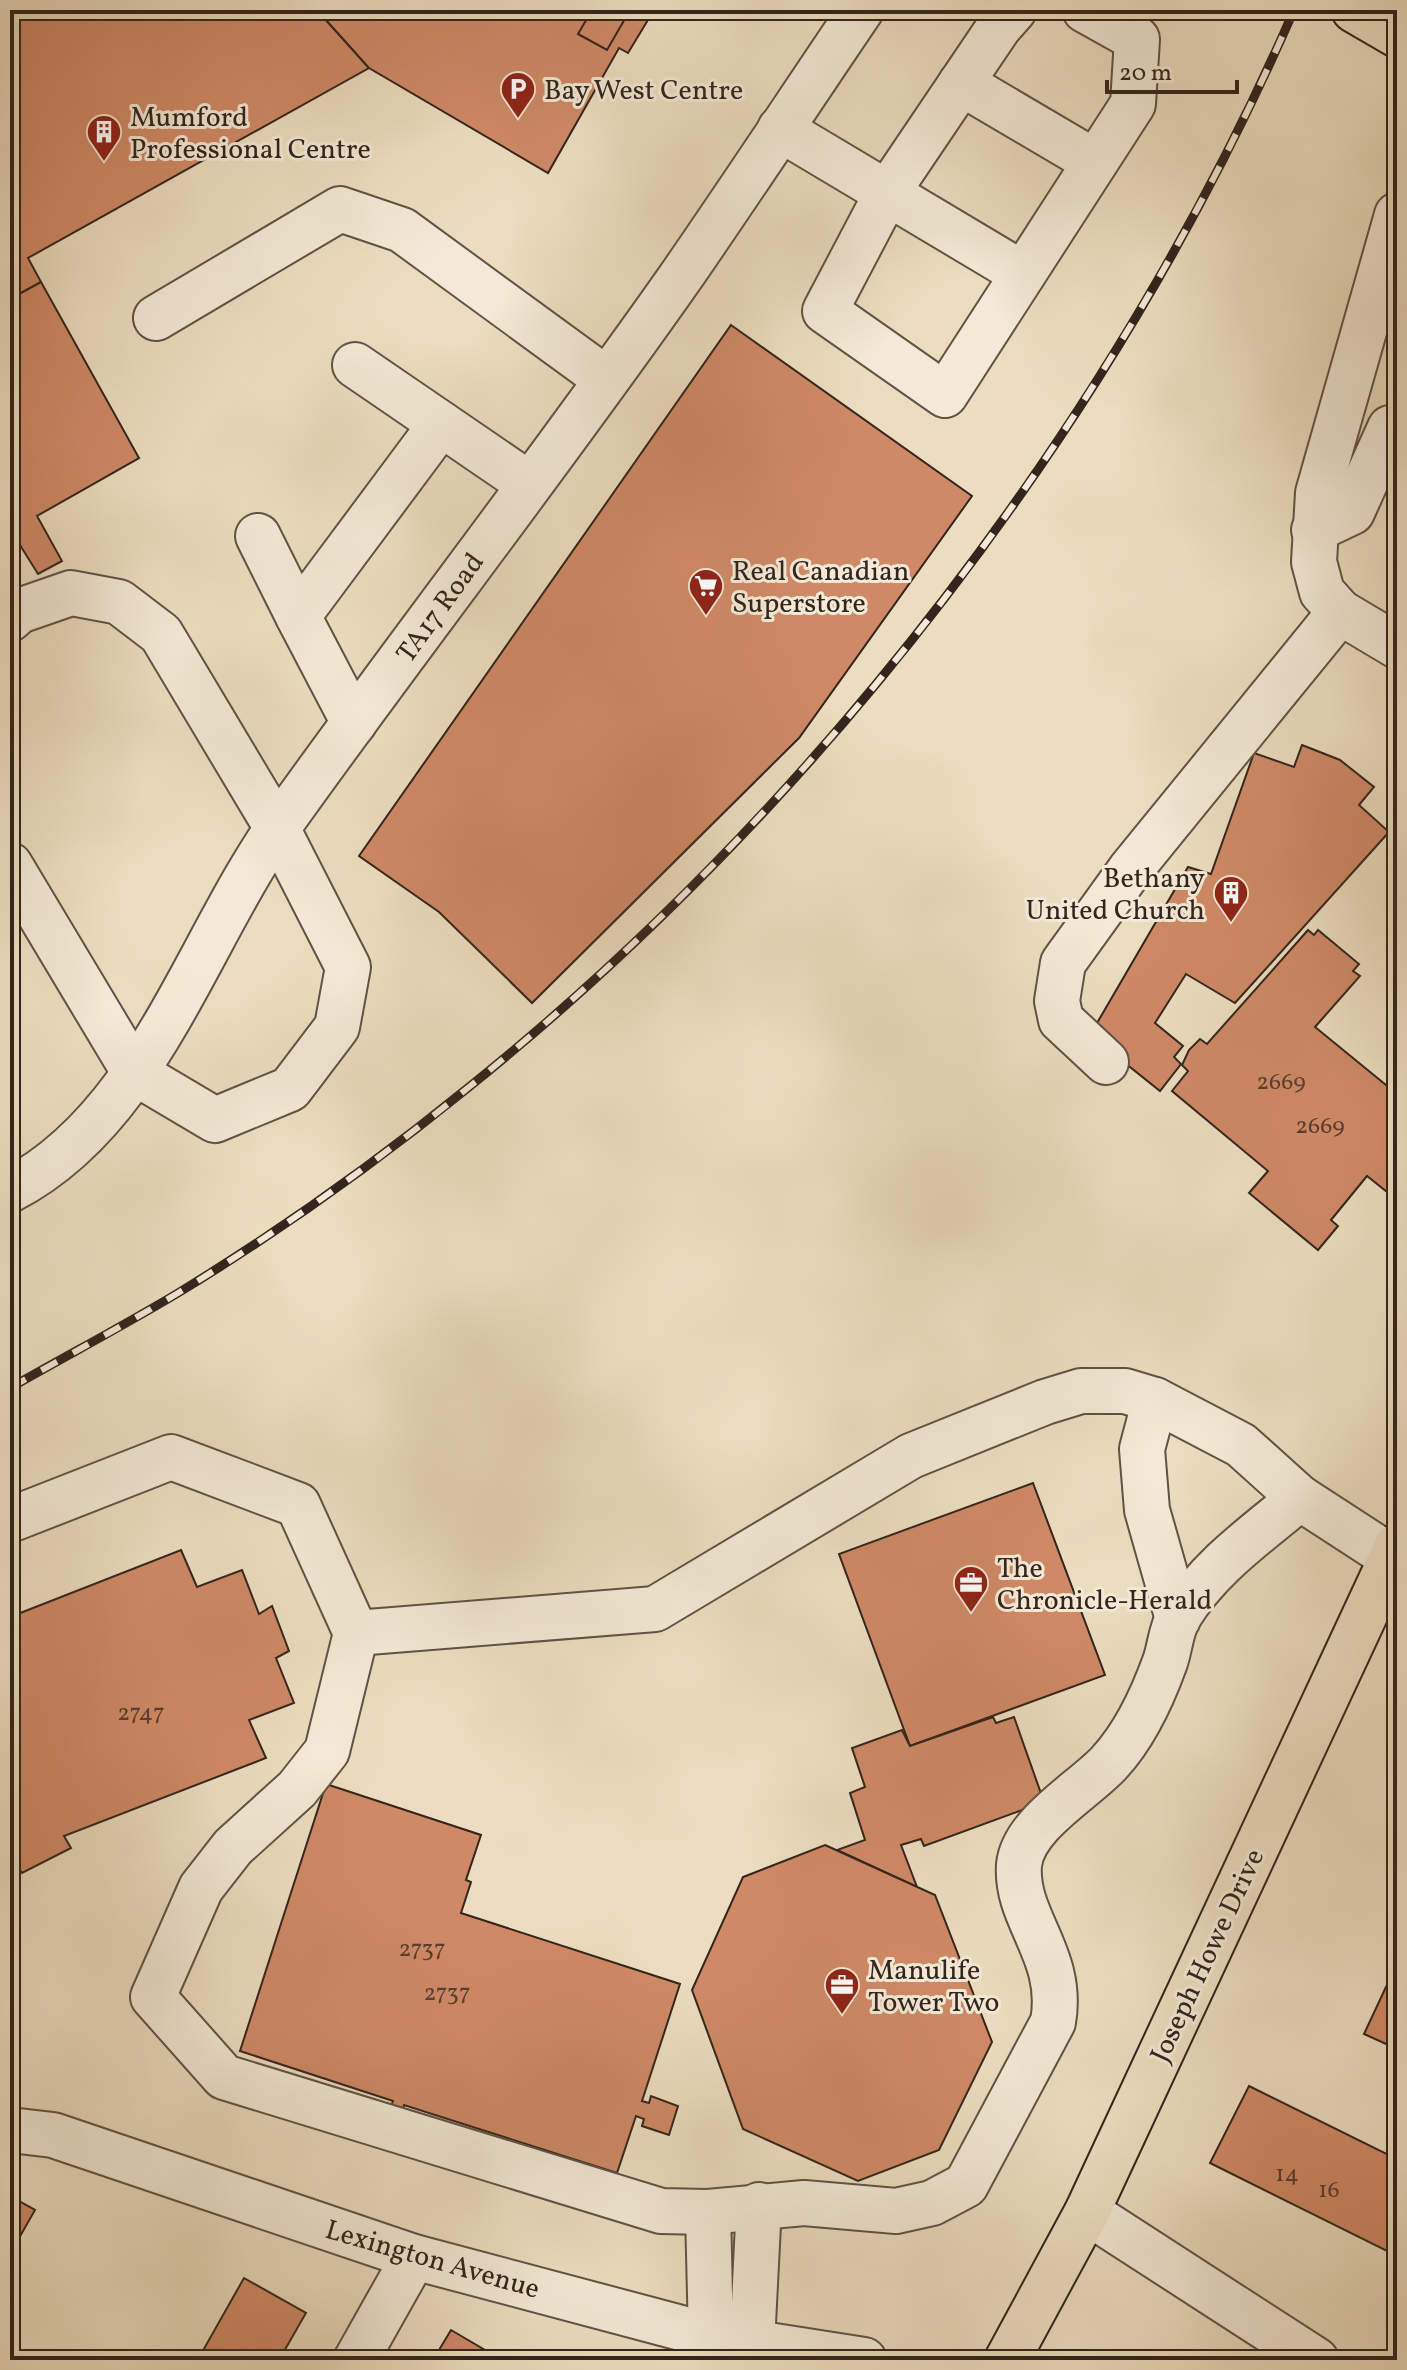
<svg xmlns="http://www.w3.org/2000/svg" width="1407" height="2370" font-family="Vollkorn,serif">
<rect width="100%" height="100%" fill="#ecddc0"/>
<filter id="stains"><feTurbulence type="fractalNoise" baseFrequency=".0025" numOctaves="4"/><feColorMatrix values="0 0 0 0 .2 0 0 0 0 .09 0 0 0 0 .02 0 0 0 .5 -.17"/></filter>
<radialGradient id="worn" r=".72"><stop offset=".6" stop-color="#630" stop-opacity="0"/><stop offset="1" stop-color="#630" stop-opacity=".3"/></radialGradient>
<g fill="#cf8967" stroke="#33241d" stroke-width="2">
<path d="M 10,10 L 317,10 L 369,68 L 28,258 L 41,282 L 10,299 Z"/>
<path d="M 317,10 L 654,10 L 628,53 L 619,48 L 548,173 L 369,68 Z"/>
<path d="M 592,10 L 630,10 L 607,50 L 578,34 Z"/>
<path d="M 41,282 L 139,458 L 37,516 L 62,561 L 38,574 L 10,529 L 10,299 Z"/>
<path d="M 731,325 L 972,496 L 799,738 L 532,1003 L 439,912 L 359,856 Z"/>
<path d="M 1302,745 L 1340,760 L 1374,787 L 1359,805 L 1389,832 L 1235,1003 L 1186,974 L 1155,1023 L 1183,1046 L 1174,1057 L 1181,1064 L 1160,1091 L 1090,1035 L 1188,867 L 1211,874 L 1254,753 L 1294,767 Z"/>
<path d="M 1308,930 L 1314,935 L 1318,930 L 1359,964 L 1353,971 L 1360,976 L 1315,1027 L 1397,1094 L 1397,1200 L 1367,1176 L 1331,1220 L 1338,1226 L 1318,1250 L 1249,1193 L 1268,1171 L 1172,1091 L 1188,1071 L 1182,1065 L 1189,1050 L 1200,1039 L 1207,1044 Z"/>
<path d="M 1033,1483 L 1105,1675 L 910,1746 L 839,1554 Z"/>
<path d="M 181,1550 L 197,1587 L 242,1570 L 259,1614 L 272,1606 L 289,1651 L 276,1658 L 294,1703 L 249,1720 L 266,1758 L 64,1836 L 71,1848 L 22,1873 L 14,1861 L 10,1862 L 10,1617 Z"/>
<path d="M 993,1717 L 996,1723 L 1014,1717 L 1044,1802 L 924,1846 L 921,1839 L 901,1845 L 917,1887 L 837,1850 L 865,1840 L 850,1793 L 865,1787 L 852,1748 L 902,1730 L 910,1746 Z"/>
<path d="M 326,1784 L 481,1835 L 466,1880 L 471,1882 L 461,1913 L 680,1984 L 642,2101 L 649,2103 L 651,2096 L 678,2106 L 669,2135 L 642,2126 L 644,2119 L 636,2116 L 617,2173 L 404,2105 L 402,2114 L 390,2110 L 393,2101 L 240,2051 Z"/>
<path d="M 825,1845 L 935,1895 L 992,2042 L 939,2150 L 858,2181 L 743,2129 L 692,1990 L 743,1877 Z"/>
<path d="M 1392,1974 L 1397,1976 L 1397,2049 L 1364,2034 Z"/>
<path d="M 1249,2086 L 1397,2159 L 1397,2256 L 1210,2163 Z"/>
<path d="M 10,2196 L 35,2210 L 10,2254 Z"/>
<path d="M 244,2278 L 306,2313 L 279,2360 L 212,2360 L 201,2354 Z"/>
<path d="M 451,2330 L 502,2360 L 433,2360 Z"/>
</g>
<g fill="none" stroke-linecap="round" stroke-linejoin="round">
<defs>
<g id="minor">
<path d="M 1014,10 L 999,27 L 887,193 L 825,311 L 945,395 L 1133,104 L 1137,39 L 1085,10"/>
<path d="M 961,83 L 1095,162"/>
<path d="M 780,129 L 1023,274"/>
<path d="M 1397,215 L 1318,493 L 1314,562 L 1322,592 L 1340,612 L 1397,646"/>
<path d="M 156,318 L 340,209 L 402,230 L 606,379"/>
<path d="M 355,365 L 529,484"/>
<path d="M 1314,530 L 1352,512 L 1390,428"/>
<path d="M 258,536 L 298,616"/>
<path d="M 10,619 L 19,611 L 71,593 L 119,602 L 161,634 L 277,828 L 348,967 L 337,1027 L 290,1089 L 215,1120 L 134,1072 L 10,865"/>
<path d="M 354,723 L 298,616 L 441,424"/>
<path d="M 1106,1062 L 1061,1020 L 1057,1001 L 1063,963 L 1130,870 L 1340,612"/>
<path d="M 10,1190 C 147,1119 196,943 281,823 C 413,638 554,458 684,272 C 744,185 802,97 861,10"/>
<path d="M 1155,1400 L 1142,1449 L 1147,1510 L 1178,1619"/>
<path d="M 10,1520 L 171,1457 L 298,1505 L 356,1633 L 327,1751 L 297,1789 L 233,1847 L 201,1888 L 153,1997 L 224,2077 L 661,2211 L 708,2212 L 804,2203 L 896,2211 L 932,2203 L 966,2185 L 1053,2022 C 1065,1955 1015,1919 1019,1865 C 1023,1824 1083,1791 1109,1763 C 1135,1735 1152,1698 1165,1662 C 1170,1648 1171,1629 1179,1616 C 1209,1567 1257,1534 1300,1498"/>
<path d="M 356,1633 L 655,1609 L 911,1456 L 1045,1402 L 1081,1391 L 1125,1391 L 1155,1400 L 1241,1445 L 1300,1498 L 1391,1557"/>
<path d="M 10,2130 L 53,2135 L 414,2257 L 711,2336 L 864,2360"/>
<path d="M 708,2212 L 711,2336"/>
<path d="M 1087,2212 L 1316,2360"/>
<path d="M 752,2343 L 759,2205"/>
<path d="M 356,2360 L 414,2257"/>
</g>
<g id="major">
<path d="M 1354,10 L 1397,35"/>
<path d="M 1007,2360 L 1087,2212 L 1397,1546"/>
</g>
</defs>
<use href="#minor" stroke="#615246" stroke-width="48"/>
<use href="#major" stroke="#33241d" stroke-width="48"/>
<use href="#minor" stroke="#f3e9d6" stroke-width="44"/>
<use href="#major" stroke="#ecddc0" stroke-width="44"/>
<defs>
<path id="rail" d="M 10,1388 C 66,1356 123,1326 178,1293 C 278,1232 378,1161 469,1087 C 818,806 1115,421 1294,10"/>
</defs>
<use href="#rail" stroke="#33241d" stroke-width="9"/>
<use href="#rail" stroke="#f3e9d6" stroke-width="6" stroke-dasharray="18" stroke-linecap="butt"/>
</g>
<defs>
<symbol id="parking-pin" viewBox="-11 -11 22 30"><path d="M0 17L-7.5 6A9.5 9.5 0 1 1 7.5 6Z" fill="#8f2418" stroke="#f3e9d6"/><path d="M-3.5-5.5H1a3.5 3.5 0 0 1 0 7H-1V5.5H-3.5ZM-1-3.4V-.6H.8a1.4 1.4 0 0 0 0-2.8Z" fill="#fff"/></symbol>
<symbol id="building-pin" viewBox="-11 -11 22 30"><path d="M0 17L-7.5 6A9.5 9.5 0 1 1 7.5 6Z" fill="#8f2418" stroke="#f3e9d6"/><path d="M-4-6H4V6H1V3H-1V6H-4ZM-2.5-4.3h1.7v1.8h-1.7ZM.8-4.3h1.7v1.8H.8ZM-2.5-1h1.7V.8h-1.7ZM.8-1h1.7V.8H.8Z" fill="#fff"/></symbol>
<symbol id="supermarket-pin" viewBox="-11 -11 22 30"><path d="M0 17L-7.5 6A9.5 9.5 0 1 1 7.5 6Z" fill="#8f2418" stroke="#f3e9d6"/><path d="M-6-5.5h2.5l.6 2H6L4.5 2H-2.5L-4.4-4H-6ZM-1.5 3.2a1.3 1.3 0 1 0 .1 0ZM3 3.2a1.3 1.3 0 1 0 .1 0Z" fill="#fff"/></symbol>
<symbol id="office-pin" viewBox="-11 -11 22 30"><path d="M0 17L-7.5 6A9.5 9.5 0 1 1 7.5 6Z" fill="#8f2418" stroke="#f3e9d6"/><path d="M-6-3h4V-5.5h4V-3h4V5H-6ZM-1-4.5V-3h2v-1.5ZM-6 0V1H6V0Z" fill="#fff"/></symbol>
</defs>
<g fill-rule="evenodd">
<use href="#parking-pin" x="498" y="69" width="40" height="54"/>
<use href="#building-pin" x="84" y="112" width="40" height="54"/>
<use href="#supermarket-pin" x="686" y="566" width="40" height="54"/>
<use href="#building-pin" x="1211" y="873" width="40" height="54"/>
<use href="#office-pin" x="951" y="1563" width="40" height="54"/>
<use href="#office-pin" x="822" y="1965" width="40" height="54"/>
</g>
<g text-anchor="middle" stroke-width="6" stroke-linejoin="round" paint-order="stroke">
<g font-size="24" fill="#5a3d30">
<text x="1281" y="1089">2669</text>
<text x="1320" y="1133">2669</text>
<text x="141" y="1720">2747</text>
<text x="422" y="1956">2737</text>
<text x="447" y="2000">2737</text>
<text x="1287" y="2181">14</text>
<text x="1329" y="2197">16</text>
</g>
<g font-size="28" fill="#33241d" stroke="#f3e9d6" text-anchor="start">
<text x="544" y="99">Bay West Centre</text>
<text x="130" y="126">Mumford<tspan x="130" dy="32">Professional Centre</tspan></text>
<text x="732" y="580">Real Canadian<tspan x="732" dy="32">Superstore</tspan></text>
<text x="1205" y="887" text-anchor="end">Bethany<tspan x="1205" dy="32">United Church</tspan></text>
<text x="997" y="1577">The<tspan x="997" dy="32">Chronicle-Herald</tspan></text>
<text x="868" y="1979">Manulife<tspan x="868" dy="32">Tower Two</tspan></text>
</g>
<g font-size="28" fill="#33241d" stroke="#f3e9d6">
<text transform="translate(439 607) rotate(-54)" y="10">TA17 Road</text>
<text transform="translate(1206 1955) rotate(-65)" y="10">Joseph Howe Drive</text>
<text transform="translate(433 2258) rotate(16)" y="10">Lexington Avenue</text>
</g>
</g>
<rect width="1407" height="2370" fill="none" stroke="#ecddc0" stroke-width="40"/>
<rect x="12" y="12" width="1383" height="2346" fill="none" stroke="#33241d" stroke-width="4"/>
<rect x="20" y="20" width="1367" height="2330" fill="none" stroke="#33241d" stroke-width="2"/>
<path d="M1107 80v12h130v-12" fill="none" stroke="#33241d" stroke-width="4"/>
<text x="1119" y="80" font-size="24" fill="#33241d" stroke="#f3e9d6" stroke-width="6" paint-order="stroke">20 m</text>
<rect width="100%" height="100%" filter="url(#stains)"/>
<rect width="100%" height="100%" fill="url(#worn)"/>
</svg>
